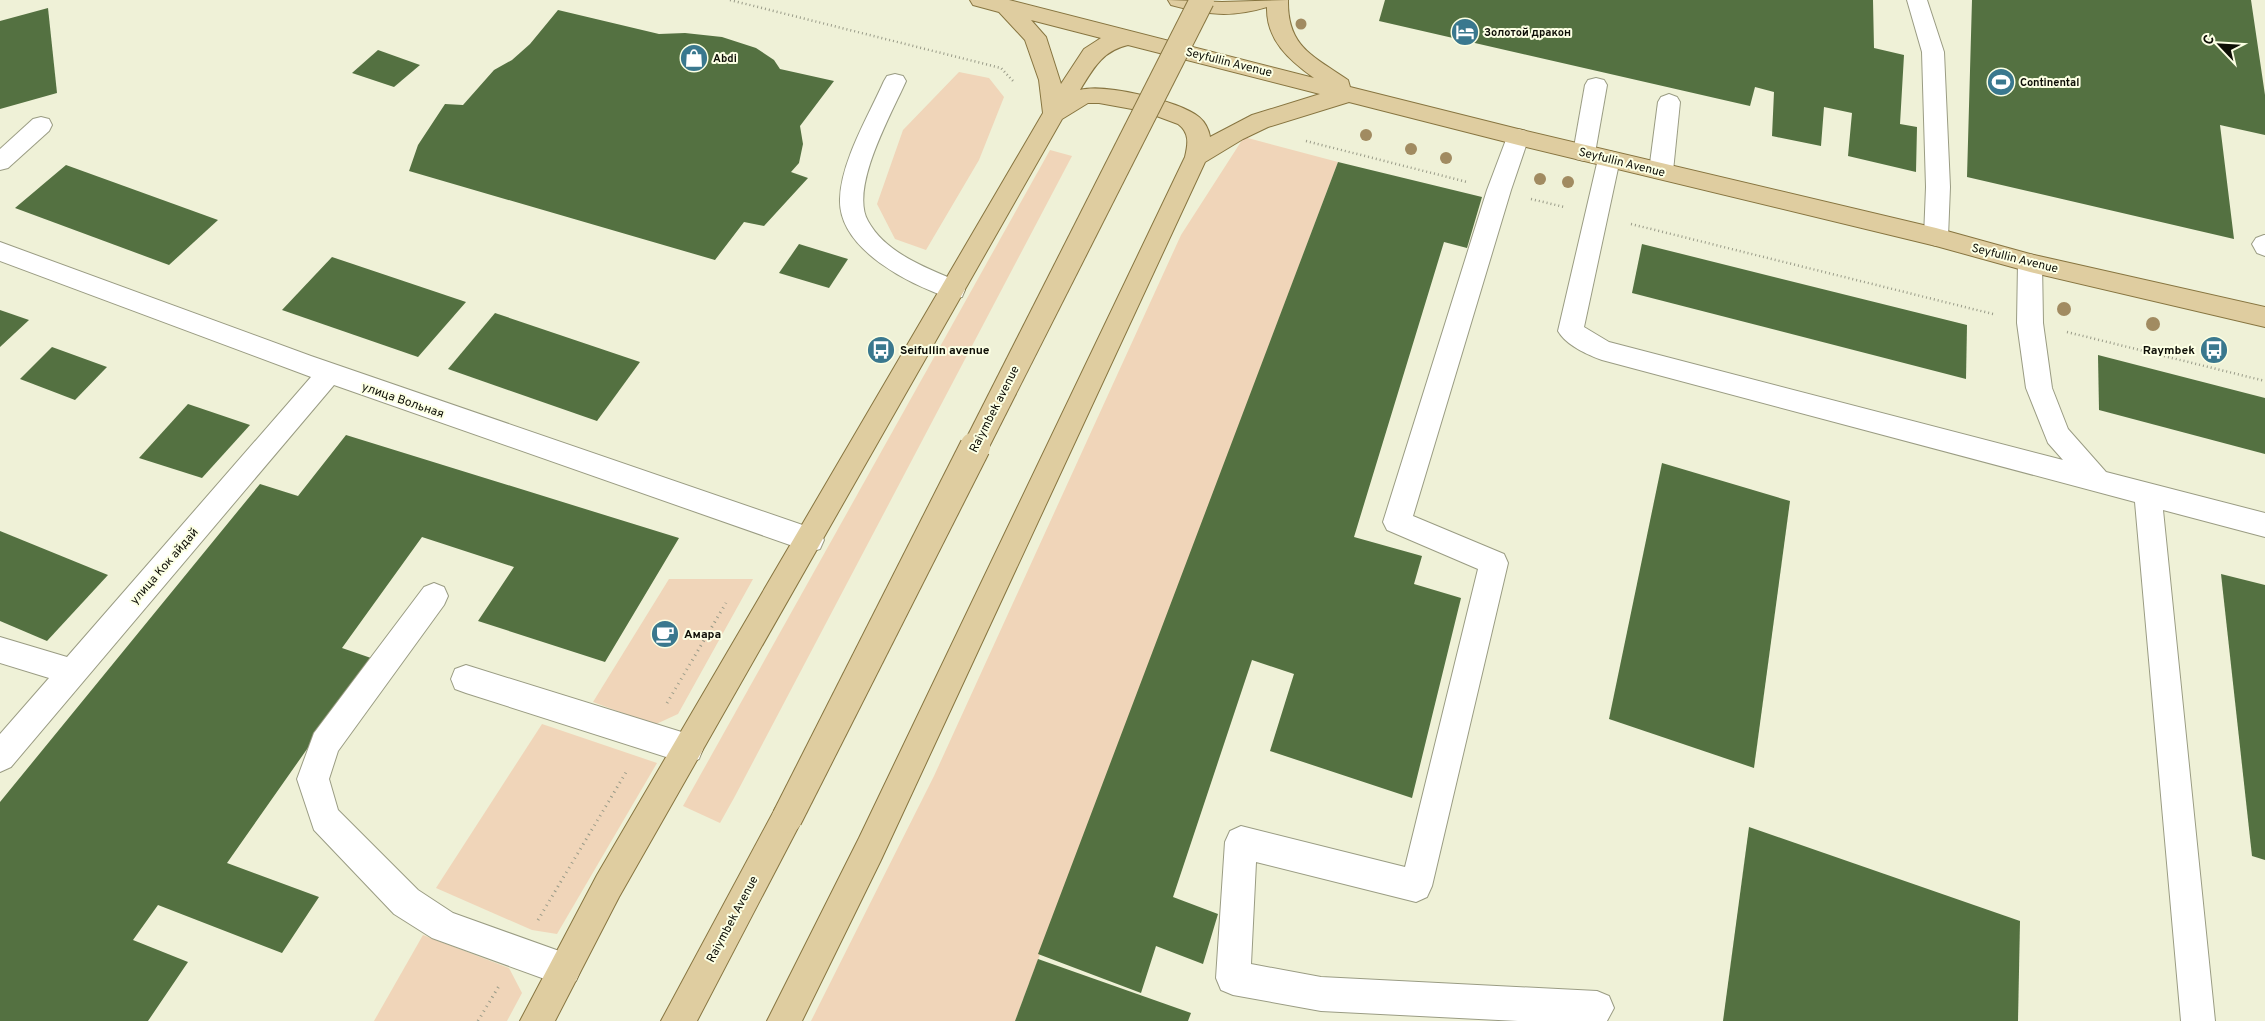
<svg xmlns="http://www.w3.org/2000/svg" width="2265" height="1021" font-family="Overpass,sans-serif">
<rect width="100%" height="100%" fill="#eff1d7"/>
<g fill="#f0d5b9">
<path d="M 959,72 L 989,78 L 1004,97 L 979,160 L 926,250 L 895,239 L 877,204 L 903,130 Z"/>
<path d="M 1244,137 L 1338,162 L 1015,1021 L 811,1021 L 934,776 L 1181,235 Z"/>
<path d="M 1050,150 L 1072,156 L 734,798 L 720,823 L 683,806 Z"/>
<path d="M 669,579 L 753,579 L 678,714 L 654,725 L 593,702 Z"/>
<path d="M 542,724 L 657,763 L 557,934 L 532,930 L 436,888 Z"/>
<path d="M 423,935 L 509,968 L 522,993 L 507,1021 L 374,1021 Z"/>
</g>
<g fill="#547141">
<path d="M 1385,0 L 1873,0 L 1874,48 L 1904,55 L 1900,124 L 1917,127 L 1916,172 L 1848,156 L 1852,113 L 1824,107 L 1821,146 L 1772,136 L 1774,92 L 1755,87 L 1750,106 L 1379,21 Z"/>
<path d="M 1972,0 L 2251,0 L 2265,95 L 2265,135 L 2220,125 L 2234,239 L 1967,177 Z"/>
<path d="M 48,8 L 57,93 L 0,109 L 0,21 Z"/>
<path d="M 558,10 L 659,34 L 685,33 L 722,37 L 756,48 L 774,60 L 780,69 L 834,81 L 800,126 L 803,144 L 799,163 L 791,172 L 808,178 L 764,226 L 744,222 L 715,260 L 409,171 L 418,145 L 445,104 L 463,105 L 494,70 L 512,60 L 530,44 Z"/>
<path d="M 378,50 L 420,65 L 394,87 L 352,73 Z"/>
<path d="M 1338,162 L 1482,197 L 1467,248 L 1444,242 L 1354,537 L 1422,556 L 1414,584 L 1461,598 L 1412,798 L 1270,751 L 1294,674 L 1252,660 L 1173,897 L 1218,914 L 1203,964 L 1156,946 L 1141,993 L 1038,954 Z"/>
<path d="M 66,165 L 218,220 L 169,265 L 15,208 Z"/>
<path d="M 799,244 L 848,259 L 829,288 L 779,273 Z"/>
<path d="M 1642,244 L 1967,325 L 1966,379 L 1632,293 Z"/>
<path d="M 332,257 L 466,302 L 418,357 L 282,310 Z"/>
<path d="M 0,310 L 29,320 L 0,347 Z"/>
<path d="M 495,313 L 640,362 L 597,421 L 448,369 Z"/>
<path d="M 52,347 L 107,367 L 75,400 L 20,379 Z"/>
<path d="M 2098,355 L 2265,398 L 2265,454 L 2099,410 Z"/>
<path d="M 188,404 L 250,425 L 202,478 L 139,458 Z"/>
<path d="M 346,435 L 679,538 L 605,662 L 478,621 L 514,567 L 422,537 L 342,648 L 371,658 L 227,863 L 319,897 L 282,953 L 158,905 L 133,940 L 188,962 L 148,1021 L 0,1021 L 0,802 L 260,484 L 298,496 Z"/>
<path d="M 1662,463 L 1790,501 L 1754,768 L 1609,719 Z"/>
<path d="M 0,531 L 108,575 L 47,641 L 0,621 Z"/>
<path d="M 2221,574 L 2265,585 L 2265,860 L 2252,856 Z"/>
<path d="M 1749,827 L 2020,921 L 2018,1021 L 1723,1021 Z"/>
<path d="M 1038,959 L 1191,1013 L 1188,1021 L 1015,1021 Z"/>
</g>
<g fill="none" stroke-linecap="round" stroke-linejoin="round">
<defs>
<g id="minor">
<path d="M 1907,0 L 1927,0 L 1944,52 L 1950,187 L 1948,237 L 1944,243 L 1936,246 L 1928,243 L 1924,237 L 1926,187 L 1922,52 Z"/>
<path d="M 895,74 L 903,76 L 906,81 C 892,113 849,188 868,221 C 886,254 929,269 962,283 L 965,290 L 962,297 L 953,299 C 912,286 838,250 840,199 C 841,161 869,115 884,81 L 887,76 Z"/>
<path d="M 1596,78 L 1604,80 L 1607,85 L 1595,153 L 1592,159 L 1584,161 L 1576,159 L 1573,153 L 1585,85 L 1588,80 Z"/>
<path d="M 1669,94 L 1677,97 L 1680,102 L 1673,171 L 1669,177 L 1661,179 L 1653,177 L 1649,171 L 1658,102 L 1661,97 Z"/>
<path d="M 41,117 L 49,119 L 52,125 L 49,131 L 8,168 L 0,170 L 0,149 L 33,119 Z"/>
<path d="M 1518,129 L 1526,131 L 1529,137 L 1511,190 L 1413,516 L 1504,554 L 1508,563 L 1432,886 L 1427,897 L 1416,902 L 1256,862 L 1251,964 L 1321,977 L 1597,991 L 1609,996 L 1614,1008 L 1607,1021 L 1518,1021 L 1321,1011 L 1233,995 L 1221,990 L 1216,978 L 1225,842 L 1230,831 L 1241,826 L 1405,867 L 1478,569 L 1387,530 L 1383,522 L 1487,190 L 1507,137 L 1510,131 Z"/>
<path d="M 1609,151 L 1617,153 L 1620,159 L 1584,327 L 1609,342 L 2063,460 L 2048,443 L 2026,388 L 2017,323 L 2018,263 L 2021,257 L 2030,254 L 2039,257 L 2042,263 L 2043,323 L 2052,388 L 2068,429 L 2106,472 L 2265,513 L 2265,537 L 2163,510 L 2215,1021 L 2181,1021 L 2135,502 L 1602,360 C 1588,355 1566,345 1558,331 L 1598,159 L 1601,153 Z"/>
<path d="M 2264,235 L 2265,235 L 2265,256 L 2257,253 L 2252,244 L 2256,238 Z"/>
<path d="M 0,242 L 311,356 L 820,531 L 824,540 L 820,549 L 810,552 L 334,385 L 11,767 L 0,772 L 0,734 L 49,678 L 0,663 L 0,637 L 67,657 L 311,377 L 0,261 Z"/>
<path d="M 434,583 L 444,587 L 448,596 L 444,605 L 338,751 L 329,779 L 338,810 L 418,890 L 453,913 L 576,957 L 581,969 L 576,981 L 564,986 L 432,938 L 394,914 L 314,830 L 297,779 L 314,733 L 424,587 Z"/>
<path d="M 466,665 L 688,734 L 699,739 L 703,749 L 699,759 L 688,764 L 466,693 L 455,689 L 451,679 L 455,669 Z"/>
</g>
<g id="major">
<path d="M 970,0 L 1009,0 L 1314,78 C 1289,60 1266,40 1267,7 C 1230,18 1208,15 1171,5 L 1168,0 L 1222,2 L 1288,0 C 1287,47 1313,56 1348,80 L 1350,87 L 1518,129 L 1936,228 L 2030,254 L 2265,307 L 2265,327 L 2030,272 L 1936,246 L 1518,145 L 1349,102 L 1268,127 L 1243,139 L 1205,162 L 881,860 L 802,1021 L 767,1021 L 859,838 L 1185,157 C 1188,144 1190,133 1178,124 L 1143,111 L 1099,103 L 1088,103 L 1062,119 L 619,897 L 555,1021 L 520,1021 L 597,875 L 1043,113 L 1039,80 L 1025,40 L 999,12 L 973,5 ZM 1031,20 L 1101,38 L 1084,49 L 1061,84 L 1046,37 ZM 1128,45 L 1320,94 L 1252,115 L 1210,137 C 1209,130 1205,122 1199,117 C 1180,101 1104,83 1080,90 C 1093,69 1102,51 1128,45 Z"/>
<path d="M 787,802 L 798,807 L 803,818 L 697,1021 L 661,1021 L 776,807 Z"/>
</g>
</defs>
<use href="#minor" stroke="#9a9c83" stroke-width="2"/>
<use href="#major" stroke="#877540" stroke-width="2"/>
<g stroke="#999b88" stroke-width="2.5" stroke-dasharray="1 3" stroke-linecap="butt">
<path d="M 730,0 L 1001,68 L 1013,81"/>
<path d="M 1306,141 L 1467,182"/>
<path d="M 1531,199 L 1564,207"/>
<path d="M 1631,224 L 1993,314"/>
<path d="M 2067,332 L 2265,381"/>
</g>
<g stroke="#999b88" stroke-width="3" stroke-dasharray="1 4.5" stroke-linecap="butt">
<path d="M 667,703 L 726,603"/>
<path d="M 538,920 L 628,769"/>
<path d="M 478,1021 L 499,986"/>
</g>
<use href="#minor" fill="#fff" fill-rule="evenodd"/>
<use href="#major" fill="#dfcda0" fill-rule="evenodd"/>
<defs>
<path id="major-bridge-far1" d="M 975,448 L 1202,0"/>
<path id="major-bridge" d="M 787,818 L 975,447"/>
</defs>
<use href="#major-bridge-far1" stroke="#877540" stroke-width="26" stroke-linecap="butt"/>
<use href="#major-bridge" stroke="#877540" stroke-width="32" stroke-linecap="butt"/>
<use href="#major-bridge-far1" stroke="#dfcda0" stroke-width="24"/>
<use href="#major-bridge" stroke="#dfcda0" stroke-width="30"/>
</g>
<g fill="#a18b61">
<circle cx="1301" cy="24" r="5.5"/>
<circle cx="1366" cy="135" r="6"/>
<circle cx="1411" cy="149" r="6"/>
<circle cx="1446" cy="158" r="6"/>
<circle cx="1540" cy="179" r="6"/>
<circle cx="1568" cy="182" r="6"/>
<circle cx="2064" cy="309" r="7"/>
<circle cx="2153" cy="324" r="7"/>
</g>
<defs>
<symbol id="hotel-disc" viewBox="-11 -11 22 22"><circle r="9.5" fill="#3a788e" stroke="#fcffe4"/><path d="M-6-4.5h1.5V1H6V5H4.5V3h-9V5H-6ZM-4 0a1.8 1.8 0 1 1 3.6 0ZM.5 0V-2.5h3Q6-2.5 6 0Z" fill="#fff"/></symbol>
<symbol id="shop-disc" viewBox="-11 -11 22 22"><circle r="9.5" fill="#3a788e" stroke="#fcffe4"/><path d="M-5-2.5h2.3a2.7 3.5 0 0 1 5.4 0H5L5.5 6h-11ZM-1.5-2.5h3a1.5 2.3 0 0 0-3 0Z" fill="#fff"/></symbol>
<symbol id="stadium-disc" viewBox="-11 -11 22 22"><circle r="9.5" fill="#3a788e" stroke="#fcffe4"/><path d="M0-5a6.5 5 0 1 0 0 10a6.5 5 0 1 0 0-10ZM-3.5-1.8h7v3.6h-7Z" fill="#fff"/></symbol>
<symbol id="bus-disc" viewBox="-11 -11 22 22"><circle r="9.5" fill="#3a788e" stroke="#fcffe4"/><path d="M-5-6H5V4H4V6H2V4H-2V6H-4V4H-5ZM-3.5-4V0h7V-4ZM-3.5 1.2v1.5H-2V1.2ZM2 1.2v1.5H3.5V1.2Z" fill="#fff"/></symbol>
<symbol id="cafe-disc" viewBox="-11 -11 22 22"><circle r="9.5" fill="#3a788e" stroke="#fcffe4"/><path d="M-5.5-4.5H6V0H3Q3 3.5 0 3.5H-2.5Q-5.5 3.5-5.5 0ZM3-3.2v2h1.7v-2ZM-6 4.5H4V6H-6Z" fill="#fff"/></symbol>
</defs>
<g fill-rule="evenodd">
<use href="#hotel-disc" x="1449" y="16" width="32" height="32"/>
<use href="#shop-disc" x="678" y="42" width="32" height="32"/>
<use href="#stadium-disc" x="1985" y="66" width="32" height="32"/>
<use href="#bus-disc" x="865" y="334" width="32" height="32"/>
<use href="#bus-disc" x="2198" y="334" width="32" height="32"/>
<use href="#cafe-disc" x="649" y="618" width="32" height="32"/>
</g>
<g text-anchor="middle" stroke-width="4" stroke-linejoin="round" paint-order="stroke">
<g font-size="11" font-weight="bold" fill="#0d0e06" stroke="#fcffe4" text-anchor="start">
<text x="1484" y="36">Золотой дракон</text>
<text x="713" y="62">Abdi</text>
<text x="2020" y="86">Continental</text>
</g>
<g font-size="12" fill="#0d0e06" stroke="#fcffe4">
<text transform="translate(1229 62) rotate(14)" y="4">Seyfullin Avenue</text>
<text transform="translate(1622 162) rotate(14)" y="4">Seyfullin Avenue</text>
<text transform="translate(2015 258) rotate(14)" y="4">Seyfullin Avenue</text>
<text transform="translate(403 400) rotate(19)" y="4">улица Вольная</text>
<text transform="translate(994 409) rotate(-63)" y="4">Raiymbek avenue</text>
<text transform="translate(164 566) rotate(-49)" y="4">улица Кок айдай</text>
<text transform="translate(732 919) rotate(-62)" y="4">Raiymbek Avenue</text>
</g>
<g font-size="12" font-weight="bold" fill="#0d0e06" stroke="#fcffe4" text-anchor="start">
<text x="900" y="354">Seifullin avenue</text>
<text x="2195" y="354" text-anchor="end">Raymbek</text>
<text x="684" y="638">Амара</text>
</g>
</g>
<g transform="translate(2220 45) rotate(295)" stroke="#fcffe4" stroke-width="4" paint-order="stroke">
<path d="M0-4L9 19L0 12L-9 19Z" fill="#0d0e06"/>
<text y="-8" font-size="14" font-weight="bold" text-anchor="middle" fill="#0d0e06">С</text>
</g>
</svg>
